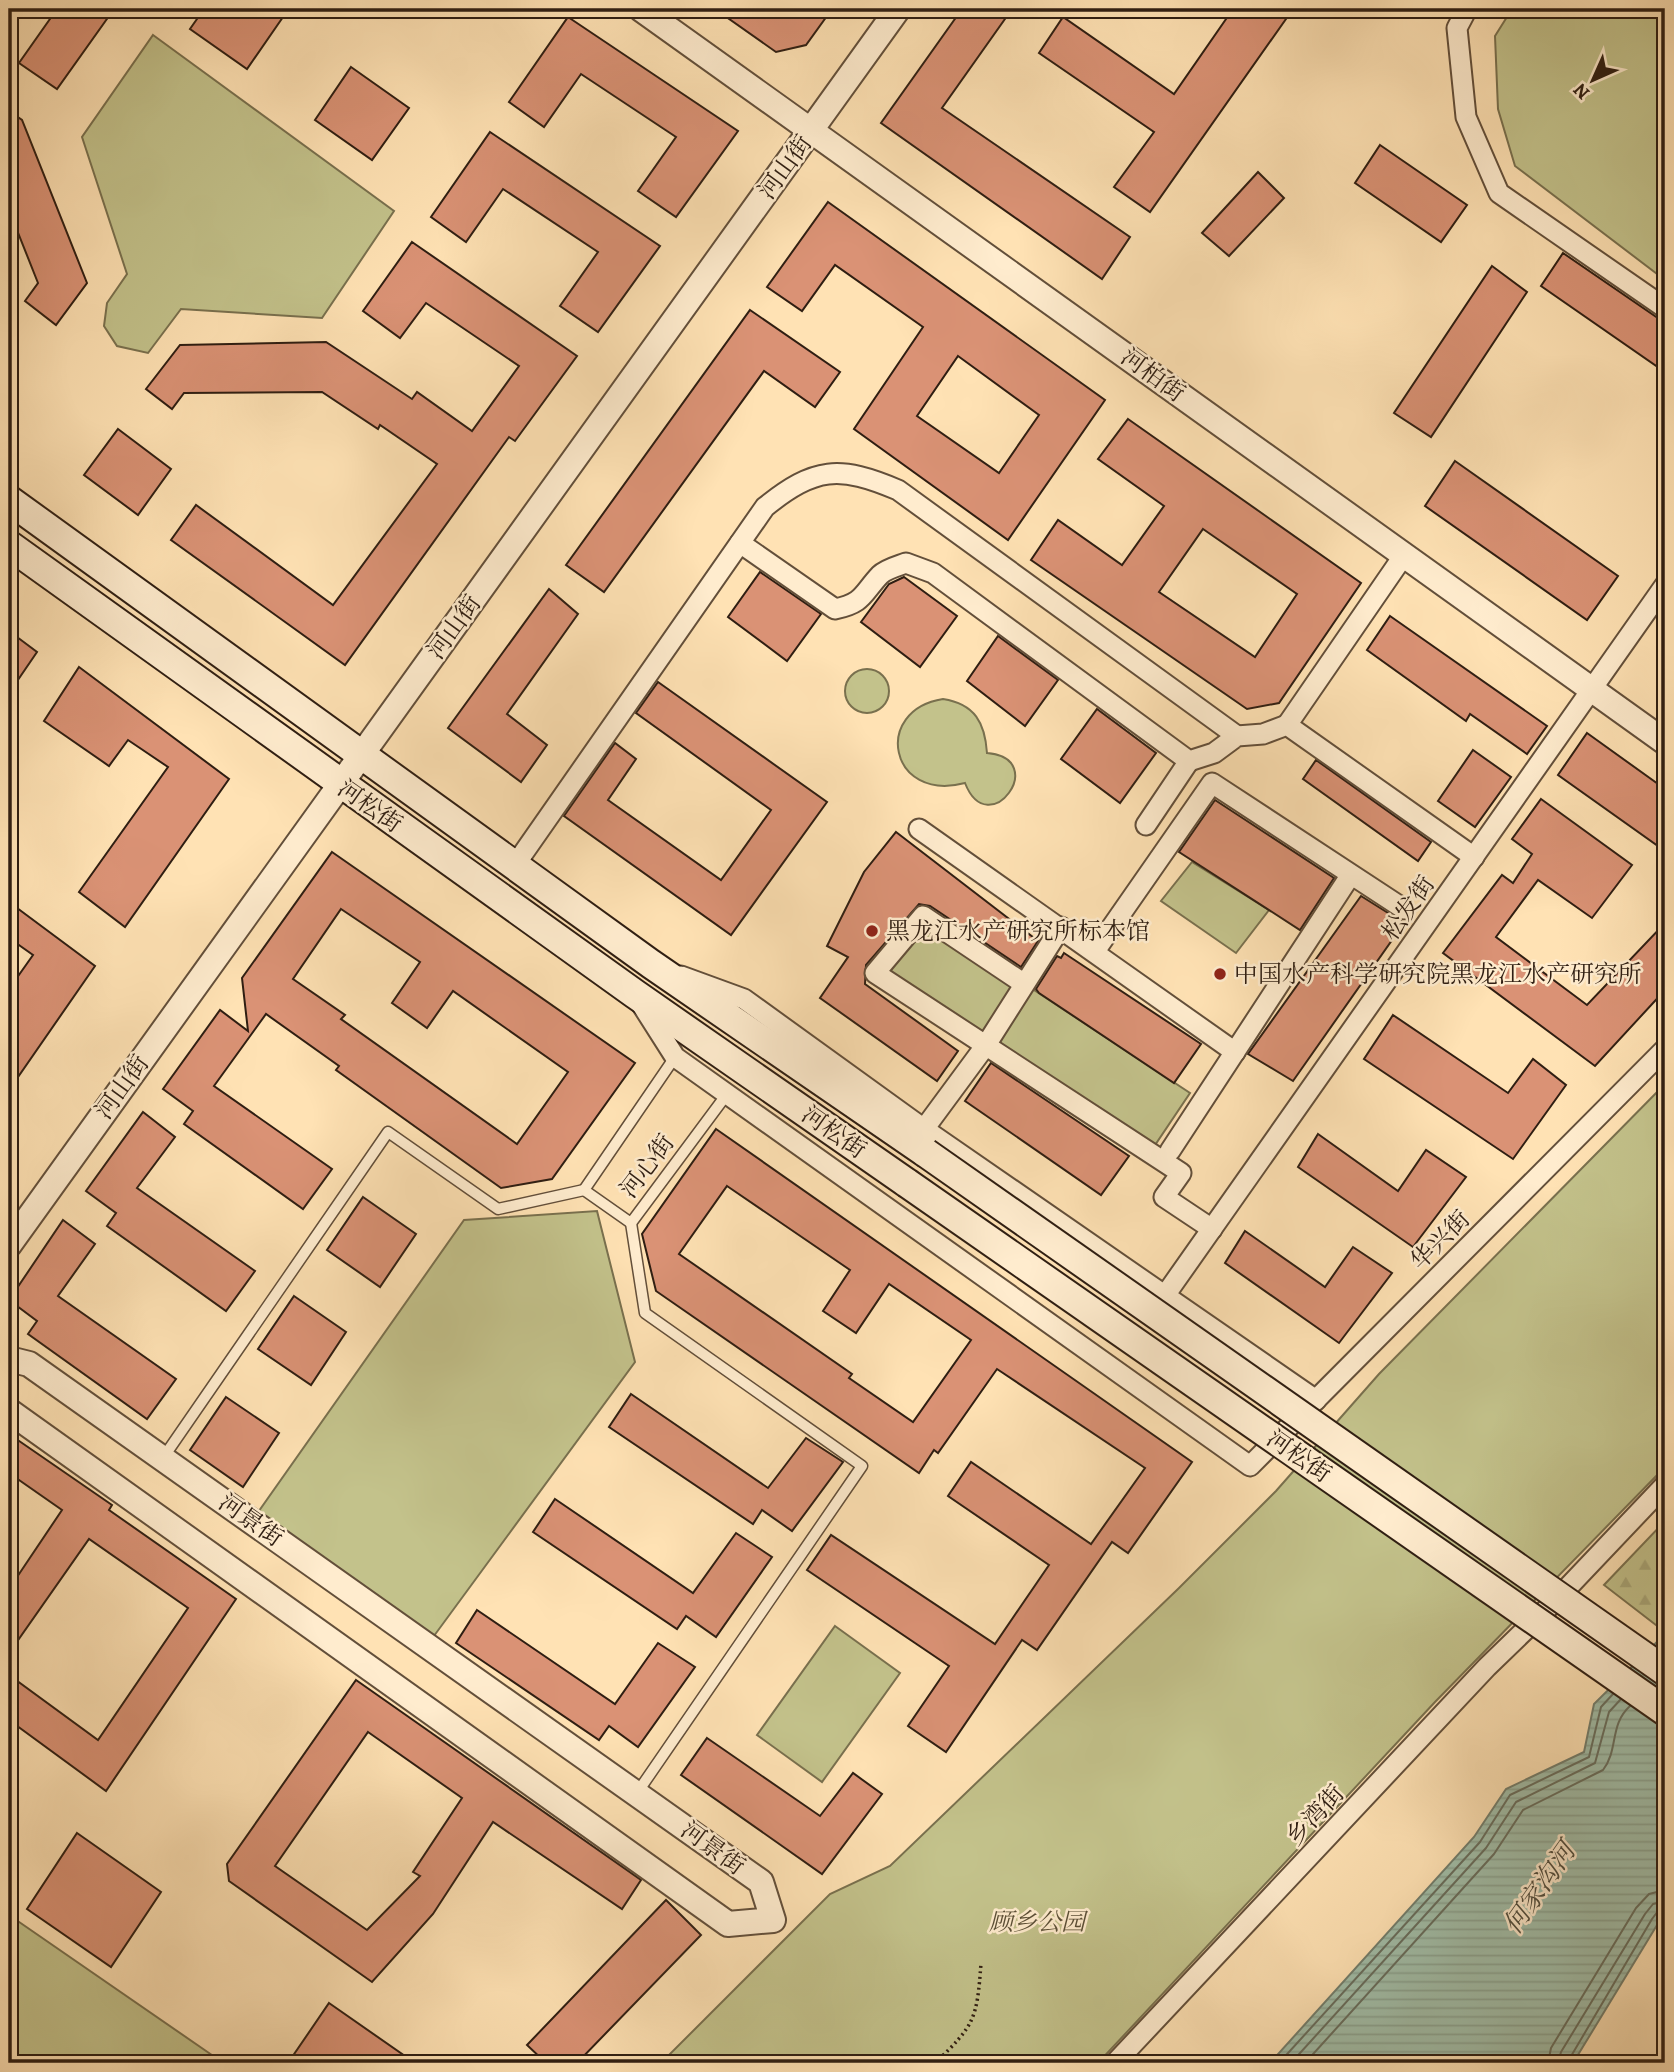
<svg xmlns="http://www.w3.org/2000/svg" width="1674" height="2072" font-family="Alegreya,'Noto Serif SC',serif">
<defs>
<pattern id="forest-firs" width="22" height="20" patternUnits="userSpaceOnUse" patternTransform="scale(1.75)"><rect width="22" height="20" fill="#c3c28b"/><path d="M5 1l3.5 6h-7zM16 11l3.5 6h-7z" fill="#a8a677"/></pattern>
<pattern id="water-rules" width="6" height="5" patternUnits="userSpaceOnUse" patternTransform="scale(1.75)"><rect width="6" height="5" fill="#a1bea9"/><path d="M0 2.5h6" fill="none" stroke="#8ba390"/></pattern>
</defs>
<rect width="100%" height="100%" fill="#ffe2b4"/>
<filter id="stains"><feTurbulence type="fractalNoise" baseFrequency=".00286" numOctaves="4"/><feColorMatrix values="0 0 0 0 .2 0 0 0 0 .09 0 0 0 0 .02 0 0 0 .5 -.17"/></filter>
<radialGradient id="worn" r=".72"><stop offset=".6" stop-color="#630" stop-opacity="0"/><stop offset="1" stop-color="#630" stop-opacity=".3"/></radialGradient>
<g fill="#c3c28b" stroke="#79704e" stroke-width="2">
<path d="M 1512,9 L 1665,9 L 1665,280 L 1515,166 L 1498,109 L 1495,36 Z"/>
<path d="M 153,35 L 394,211 L 322,318 L 181,309 L 148,353 L 117,346 L 104,326 L 107,303 L 127,274 L 82,137 Z"/>
<circle cx="867" cy="691" r="22"/>
<path d="M 943,699 C 975,704 985,723 987,753 C 1051,758 989,844 965,783 C 889,803 872,710 943,699 Z"/>
<path d="M 1192,862 L 1269,910 L 1236,953 L 1161,901 Z"/>
<path d="M 922,916 L 1190,1093 L 1149,1154 L 875,973 Z"/>
<path d="M 1665,1084 L 1665,1467 L 1435,1702 L 1098,2063 L 661,2063 L 830,1894 L 890,1866 L 1179,1588 L 1276,1491 L 1379,1374 Z"/>
<path d="M 597,1211 L 635,1362 L 431,1640 L 254,1518 L 464,1220 Z"/>
<path d="M 835,1626 L 900,1673 L 822,1782 L 757,1735 Z"/>
<path d="M 9,1915 L 222,2062 L 224,2063 L 9,2063 Z"/>
</g>
<path fill="url(#forest-firs)" stroke="#79704e" stroke-width="2" d="M 1665,1521 L 1665,1632 L 1604,1585 Z"/>
<path fill="url(#water-rules)" stroke="#737e6d" stroke-width="2" d="M 1665,1634 L 1665,1912 L 1573,2063 L 1270,2063 L 1474,1837 L 1506,1789 L 1584,1752 L 1594,1704 Z"/>
<g fill="none" stroke-linecap="round" stroke-linejoin="round">
<g stroke="#686e5e" stroke-width="2">
<path d="M 1279,2063 L 1480,1842 L 1510,1795 L 1589,1757 L 1601,1707 L 1613,1694"/>
<path d="M 1291,2063 L 1486,1848 L 1516,1802 L 1595,1763 L 1609,1712 L 1621,1699"/>
<path d="M 1305,2063 L 1494,1854 L 1523,1810 L 1603,1770 C 1619,1749 1609,1725 1630,1706"/>
<path d="M 1548,2063 L 1551,2048 L 1636,1908 L 1649,1894 L 1665,1890"/>
<path d="M 1558,2063 L 1561,2052 L 1645,1914 L 1653,1904 L 1665,1901"/>
<path d="M 1567,2063 L 1652,1919 L 1658,1911 L 1665,1909"/>
</g>
</g>
<g fill="#da9275" stroke="#2f1e12" stroke-width="2" fill-rule="evenodd">
<path d="M 57,9 L 114,9 L 57,89 L 19,63 Z"/>
<path d="M 204,9 L 272,9 L 283,17 L 247,69 L 190,29 Z"/>
<path d="M 715,9 L 832,9 L 806,45 L 776,52 Z"/>
<path d="M 962,9 L 1012,9 L 942,108 L 1130,237 L 1102,279 L 881,123 Z"/>
<path d="M 1233,9 L 1293,9 L 1150,212 L 1114,187 L 1154,132 L 1039,53 L 1063,17 L 1174,94 Z"/>
<path d="M 568,17 L 738,131 L 676,217 L 638,191 L 676,137 L 581,74 L 544,127 L 509,102 Z"/>
<path d="M 351,67 L 409,108 L 372,160 L 315,120 Z"/>
<path d="M 9,111 L 22,120 L 87,283 L 56,325 L 25,301 L 38,283 L 9,210 Z"/>
<path d="M 490,132 L 660,246 L 598,332 L 560,306 L 598,252 L 503,189 L 466,242 L 431,217 Z"/>
<path d="M 1380,145 L 1467,205 L 1441,242 L 1355,183 Z"/>
<path d="M 1258,172 L 1284,198 L 1229,256 L 1202,233 Z"/>
<path d="M 828,202 L 1105,400 L 1008,540 L 854,429 L 923,327 L 835,265 L 802,311 L 767,287 ZM 958,356 L 1039,415 L 999,473 L 917,416 Z"/>
<path d="M 412,242 L 577,356 L 515,441 L 509,437 L 345,665 L 171,540 L 196,505 L 333,605 L 437,464 L 380,425 L 378,429 L 322,392 L 184,393 L 172,409 L 146,389 L 180,345 L 326,342 L 412,399 L 417,392 L 472,431 L 519,366 L 426,303 L 400,338 L 363,311 Z"/>
<path d="M 1563,253 L 1665,323 L 1665,372 L 1541,286 Z"/>
<path d="M 1492,266 L 1527,292 L 1431,437 L 1394,413 Z"/>
<path d="M 750,310 L 840,372 L 815,407 L 764,371 L 604,592 L 566,565 Z"/>
<path d="M 1128,419 L 1361,583 L 1279,703 L 1247,709 L 1031,560 L 1058,520 L 1122,565 L 1164,506 L 1098,459 ZM 1203,529 L 1297,594 L 1255,657 L 1159,592 Z"/>
<path d="M 118,429 L 171,469 L 138,515 L 84,475 Z"/>
<path d="M 1455,461 L 1618,576 L 1587,620 L 1425,506 Z"/>
<path d="M 760,572 L 821,614 L 787,661 L 728,617 Z"/>
<path d="M 904,577 L 957,616 L 920,667 L 861,622 L 889,584 Z"/>
<path d="M 549,589 L 578,614 L 507,714 L 547,745 L 521,782 L 448,728 Z"/>
<path d="M 1390,616 L 1547,726 L 1527,754 L 1470,714 L 1466,721 L 1367,650 Z"/>
<path d="M 9,631 L 37,652 L 9,693 Z"/>
<path d="M 998,636 L 1058,680 L 1025,726 L 967,681 Z"/>
<path d="M 79,667 L 229,779 L 125,927 L 79,892 L 168,767 L 128,740 L 109,766 L 44,721 Z"/>
<path d="M 658,682 L 827,802 L 731,935 L 564,816 L 615,743 L 636,759 L 608,800 L 721,880 L 771,810 L 636,713 Z"/>
<path d="M 1097,709 L 1156,753 L 1120,803 L 1061,759 Z"/>
<path d="M 1587,733 L 1665,789 L 1665,851 L 1558,775 Z"/>
<path d="M 1473,750 L 1511,777 L 1475,827 L 1438,801 Z"/>
<path d="M 1316,760 L 1431,842 L 1418,861 L 1303,779 Z"/>
<path d="M 1541,799 L 1632,865 L 1592,918 L 1538,880 L 1496,937 L 1587,1005 L 1665,923 L 1665,990 L 1595,1066 L 1443,953 L 1502,875 L 1513,883 L 1532,854 L 1512,839 Z"/>
<path d="M 1215,800 L 1334,878 L 1300,930 L 1179,852 Z"/>
<path d="M 896,832 L 1038,941 L 1021,967 L 930,906 L 919,904 L 866,965 L 865,984 L 958,1051 L 937,1081 L 820,998 L 848,957 L 827,946 L 864,872 Z"/>
<path d="M 332,852 L 635,1063 L 552,1179 L 501,1188 L 336,1070 L 339,1066 L 266,1014 L 214,1086 L 332,1169 L 303,1209 L 184,1124 L 193,1111 L 163,1089 L 220,1010 L 248,1031 L 242,978 ZM 341,909 L 420,962 L 392,1003 L 427,1028 L 453,991 L 568,1072 L 517,1144 L 341,1019 L 345,1015 L 293,979 Z"/>
<path d="M 1361,896 L 1404,923 L 1293,1081 L 1248,1054 Z"/>
<path d="M 9,902 L 95,966 L 9,1090 L 9,989 L 33,955 L 9,938 Z"/>
<path d="M 1064,953 L 1201,1044 L 1174,1083 L 1039,993 L 1036,989 L 1057,956 L 1061,958 Z"/>
<path d="M 1393,1015 L 1508,1093 L 1533,1059 L 1566,1085 L 1513,1159 L 1364,1059 Z"/>
<path d="M 991,1063 L 1129,1156 L 1101,1195 L 965,1101 Z"/>
<path d="M 143,1112 L 175,1137 L 137,1188 L 255,1271 L 226,1311 L 107,1226 L 116,1213 L 86,1191 Z"/>
<path d="M 716,1129 L 1192,1462 L 1128,1553 L 1112,1542 L 1037,1650 L 1022,1640 L 946,1752 L 908,1726 L 949,1666 L 807,1570 L 831,1535 L 995,1644 L 1049,1565 L 948,1496 L 971,1462 L 1091,1544 L 1145,1468 L 997,1369 L 938,1453 L 934,1450 L 919,1473 L 656,1291 L 642,1234 ZM 727,1186 L 850,1270 L 823,1311 L 856,1333 L 889,1284 L 971,1340 L 913,1422 L 849,1378 L 852,1374 L 679,1254 Z"/>
<path d="M 1318,1134 L 1398,1191 L 1426,1150 L 1466,1177 L 1413,1247 L 1298,1167 Z"/>
<path d="M 363,1197 L 416,1234 L 380,1287 L 327,1250 Z"/>
<path d="M 63,1220 L 95,1244 L 58,1296 L 176,1379 L 147,1419 L 28,1334 L 37,1321 L 9,1300 Z"/>
<path d="M 1245,1231 L 1325,1287 L 1353,1247 L 1392,1273 L 1339,1343 L 1225,1263 Z"/>
<path d="M 294,1296 L 346,1332 L 311,1385 L 258,1349 Z"/>
<path d="M 631,1394 L 768,1488 L 806,1438 L 843,1462 L 792,1531 L 762,1510 L 753,1524 L 609,1427 Z"/>
<path d="M 226,1397 L 279,1433 L 243,1487 L 190,1450 Z"/>
<path d="M 9,1434 L 112,1505 L 109,1510 L 236,1599 L 106,1791 L 9,1720 L 9,1675 L 98,1740 L 188,1608 L 89,1539 L 9,1653 L 9,1589 L 62,1510 L 9,1473 Z"/>
<path d="M 555,1499 L 693,1593 L 736,1533 L 772,1557 L 716,1637 L 686,1616 L 677,1629 L 533,1532 Z"/>
<path d="M 477,1610 L 615,1704 L 658,1643 L 695,1667 L 638,1747 L 609,1726 L 599,1740 L 456,1643 Z"/>
<path d="M 356,1680 L 641,1880 L 622,1909 L 493,1822 L 433,1914 L 372,1982 L 229,1881 L 227,1864 ZM 368,1732 L 462,1798 L 413,1872 L 420,1876 L 367,1930 L 275,1866 Z"/>
<path d="M 707,1738 L 820,1816 L 853,1773 L 882,1794 L 822,1874 L 681,1775 Z"/>
<path d="M 77,1833 L 161,1892 L 111,1967 L 27,1909 Z"/>
<path d="M 666,1900 L 701,1935 L 577,2063 L 546,2063 L 527,2045 Z"/>
<path d="M 329,2003 L 415,2063 L 288,2063 Z"/>
</g>
<g fill="none" stroke-linecap="round" stroke-linejoin="round">
<defs>
<g id="service">
<path d="M 675,1057 L 584,1190 L 631,1223 L 727,1094"/>
<path d="M 631,1223 L 645,1313 L 862,1466 L 637,1793"/>
<path d="M 163,1458 L 388,1132 L 498,1209 L 584,1190"/>
</g>
<g id="minor">
<path d="M 1467,9 L 1457,28 L 1466,117 L 1499,193 L 1665,308"/>
<path d="M 740,543 L 835,609 C 864,603 862,594 880,575 C 886,569 898,566 906,563 L 933,573 L 1189,761 L 1214,753 L 1237,736 L 1263,734 L 1287,725 L 1474,857"/>
<path d="M 1287,725 L 1404,555"/>
<path d="M 1146,825 L 1189,761"/>
<path d="M 919,829 L 1235,1052"/>
<path d="M 515,865 L 765,507 C 815,467 839,465 898,490 L 1237,736"/>
<path d="M 1095,951 L 1212,783 L 1404,909"/>
<path d="M 681,976 L 744,999 L 924,1129 L 1316,1400"/>
<path d="M 1023,983 L 923,916 L 875,973 L 1181,1173 L 1164,1197 L 1212,1229"/>
<path d="M 640,1002 L 675,1057 L 1250,1466 L 1665,1049"/>
<path d="M 924,1129 L 986,1045 L 1061,927"/>
<path d="M 1170,1151 L 1350,876"/>
<path d="M 1166,1294 L 1665,585"/>
<path d="M 1115,2063 L 1487,1667 L 1553,1603 L 1665,1485"/>
</g>
<g id="tertiary">
<path d="M 641,9 L 1665,742"/>
<path d="M 9,1245 L 898,9"/>
<path d="M 9,1359 L 29,1364 L 761,1882 L 773,1920 L 728,1924 L 9,1411"/>
</g>
<g id="secondary">
<path d="M 9,500 L 651,964 L 926,1153"/>
<path d="M 9,545 L 635,994 L 907,1183"/>
</g>
</defs>
<use href="#service" stroke="#634f3a" stroke-width="13"/>
<use href="#minor" stroke="#634f3a" stroke-width="23"/>
<use href="#tertiary" stroke="#634f3a" stroke-width="28"/>
<use href="#secondary" stroke="#2f1e12" stroke-width="32"/>
<path stroke="#2f1e12" stroke-width="3.5" stroke-dasharray="2 3.5" stroke-linecap="butt" d="M 935,2063 C 975,2025 977,2019 981,1963"/>
<use href="#service" stroke="#ffecce" stroke-width="10"/>
<use href="#minor" stroke="#ffecce" stroke-width="19"/>
<use href="#tertiary" stroke="#ffecce" stroke-width="24"/>
<use href="#secondary" stroke="#ffecce" stroke-width="28"/>
<defs>
<g id="secondary-bridge">
<path d="M 926,1153 L 1665,1671"/>
<path d="M 907,1183 L 1665,1711"/>
</g>
</defs>
<use href="#secondary-bridge" stroke="#2f1e12" stroke-width="32" stroke-linecap="butt"/>
<use href="#secondary-bridge" stroke="#ffecce" stroke-width="28"/>
</g>
<g fill="#8f2418" stroke="#ffecce" stroke-width="2.5">
<circle cx="872" cy="931" r="7"/>
<circle cx="1220" cy="974" r="7"/>
</g>
<g text-anchor="middle" stroke-width="5" stroke-linejoin="round" paint-order="stroke">
<g font-size="24" fill="#2f1e12" stroke="#ffecce">
<text transform="translate(785 167) rotate(-54)" y="8">河山街</text>
<text transform="translate(1153 375) rotate(36)" y="8">河柏街</text>
<text transform="translate(454 627) rotate(-54)" y="8">河山街</text>
<text transform="translate(370 806) rotate(35)" y="8">河松街</text>
<text transform="translate(1408 908) rotate(-55)" y="8">松发街</text>
<text transform="translate(122 1087) rotate(-54)" y="8">河山街</text>
<text transform="translate(834 1132) rotate(35)" y="8">河松街</text>
<text transform="translate(647 1166) rotate(-53)" y="8">河心街</text>
<text transform="translate(1440 1240) rotate(-45)" y="8">华兴街</text>
<text transform="translate(1299 1456) rotate(35)" y="8">河松街</text>
<text transform="translate(251 1520) rotate(35)" y="8">河景街</text>
<text transform="translate(1315 1815) rotate(-47)" y="8">乡湾街</text>
<text transform="translate(713 1848) rotate(36)" y="8">河景街</text>
</g>
<g font-size="24" fill="#2f1e12" stroke="#ffecce" text-anchor="start">
<text x="886" y="939">黑龙江水产研究所标本馆</text>
<text x="1234" y="982">中国水产科学研究院黑龙江水产研究所</text>
</g>
<g font-size="24" font-style="italic" fill="#5b4f36" stroke="#ffecce">
<text x="1037" y="1930">顾乡公园</text>
</g>
<g font-size="26" font-style="italic" fill="#514e3f" stroke="#ffecce">
<text transform="translate(1539 1888) rotate(-55)" y="9">何家沟河</text>
</g>
</g>
<rect width="1674" height="2072" fill="none" stroke="#ffe2b4" stroke-width="35"/>
<rect x="10" y="10" width="1653" height="2051" fill="none" stroke="#2f1e12" stroke-width="3.5"/>
<rect x="18" y="18" width="1639" height="2037" fill="none" stroke="#2f1e12" stroke-width="2"/>
<g transform="translate(1593 80) rotate(225)" stroke="#ffecce" stroke-width="5" paint-order="stroke">
<path d="M0-5L12 26L0 18L-12 26Z" fill="#2f1e12"/>
<text y="-10" font-size="19" font-weight="bold" text-anchor="middle" fill="#2f1e12">N</text>
</g>
<rect width="100%" height="100%" filter="url(#stains)"/>
<rect width="100%" height="100%" fill="url(#worn)"/>
</svg>
